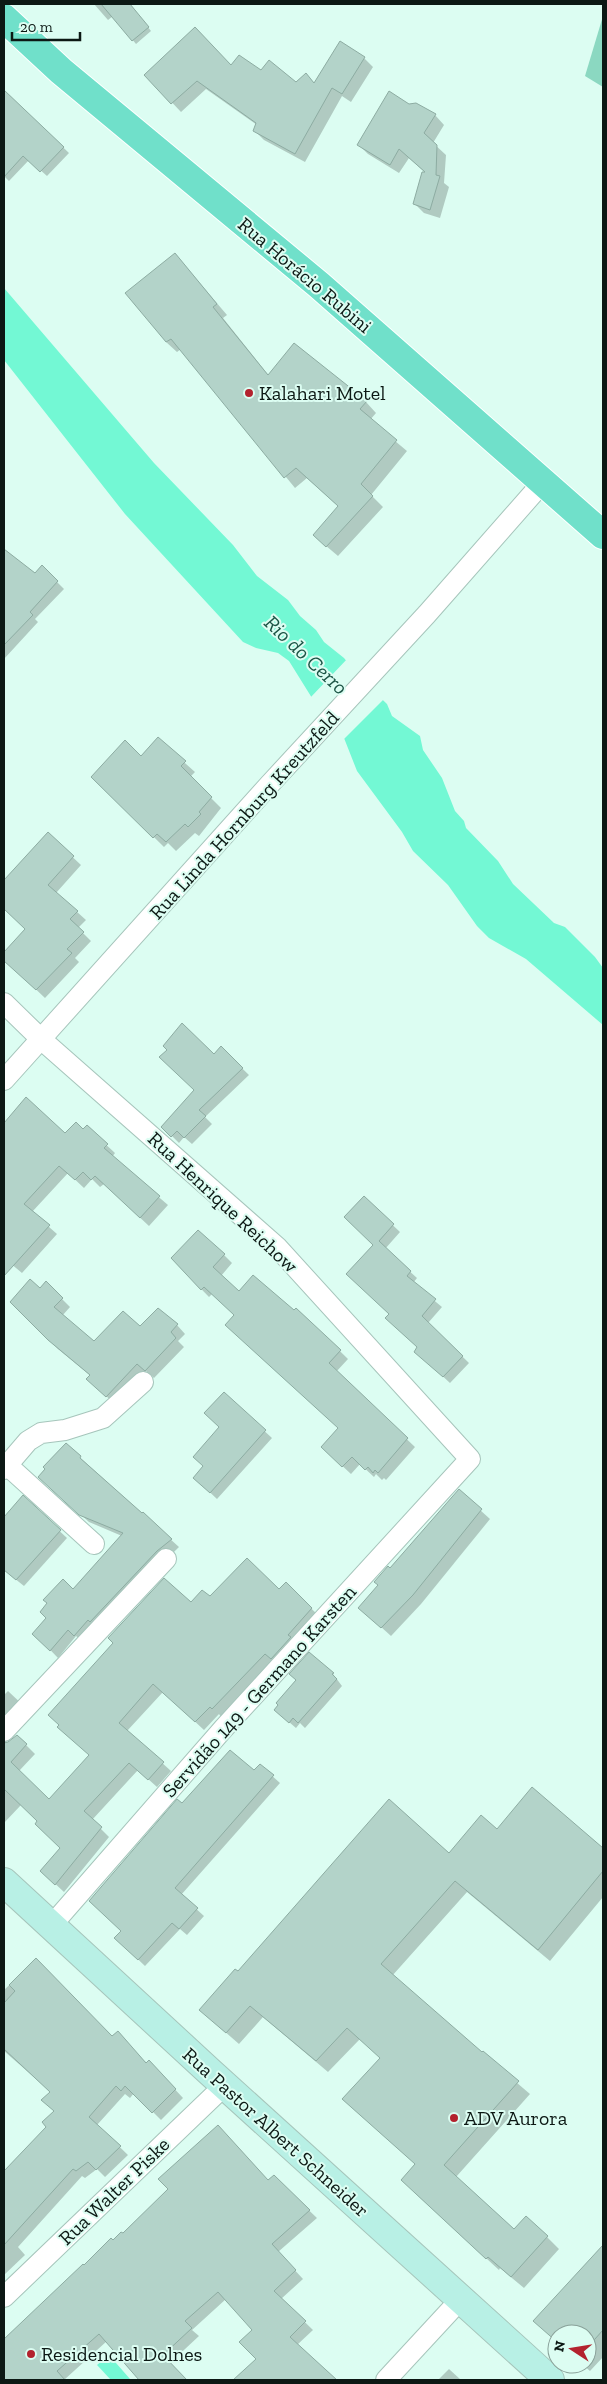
<svg xmlns="http://www.w3.org/2000/svg" width="607" height="2384" font-family="'Zilla Slab',serif">
<rect width="100%" height="100%" fill="#dcfdf2"/>
<path fill="#8bd8c1" d="M 603,16 L 603,87 L 585,76 Z"/>
<g fill="#73f8d4">
<path d="M 4,288 L 154,463 L 233,545 L 257,576 L 288,600 L 300,616 L 316,630 L 324,642 L 344,658 L 362,680 L 387,704 L 392,716 L 420,736 L 423,750 L 442,778 L 455,811 L 464,821 L 466,828 L 498,861 L 513,884 L 554,923 L 565,927 L 595,957 L 603,968 L 603,1025 L 526,959 L 489,938 L 477,926 L 448,885 L 413,851 L 402,832 L 357,771 L 344,738 L 332,718 L 312,698 L 289,661 L 278,653 L 256,648 L 243,642 L 125,514 L 4,360 Z"/>
<path d="M 109,2355 L 130,2379 L 129,2380 L 111,2380 L 97,2365 Z"/>
</g>
<path fill="#dcfdf2" d="M 348,658 L 364,678 L 384,699 L 342,741 L 324,711 L 310,698 Z"/>
<g fill="#0003">
<path d="M 94,4 L 130,4 L 151,31 L 136,44 L 113,16 L 108,20 Z"/>
<path d="M 364,58 L 373,67 L 351,102 L 342,96 L 305,162 L 264,140 L 255,131 L 257,125 L 206,89 L 181,112 L 146,75 L 232,66 L 261,72 L 296,84 L 306,75 L 315,84 Z"/>
<path d="M 4,91 L 69,153 L 47,176 L 29,160 L 9,181 L 4,176 Z"/>
<path d="M 409,105 L 435,115 L 444,125 L 433,143 L 446,155 L 444,183 L 449,187 L 440,218 L 424,213 L 414,203 L 428,175 L 409,158 L 399,173 L 368,154 L 359,145 Z"/>
<path d="M 175,254 L 227,315 L 223,318 L 269,376 L 366,402 L 376,413 L 370,420 L 407,451 L 371,495 L 383,507 L 338,556 L 325,545 L 339,507 L 307,478 L 295,488 L 181,349 L 177,352 L 166,342 Z"/>
<path d="M 4,549 L 35,575 L 42,567 L 64,589 L 35,619 L 38,622 L 4,659 L 4,588 L 11,581 L 4,574 Z"/>
<path d="M 158,739 L 195,772 L 190,777 L 221,808 L 199,836 L 195,833 L 176,851 L 168,843 L 164,847 L 93,777 L 141,758 Z"/>
<path d="M 48,834 L 81,865 L 56,893 L 86,920 L 78,928 L 91,941 L 75,958 L 79,962 L 45,998 L 4,959 L 4,954 L 26,929 L 4,908 L 4,881 Z"/>
<path d="M 221,1048 L 249,1075 L 205,1117 L 212,1124 L 192,1144 L 184,1137 L 179,1143 L 163,1127 L 196,1090 L 214,1056 Z"/>
<path d="M 26,1099 L 65,1134 L 83,1131 L 87,1127 L 115,1153 L 112,1157 L 168,1205 L 149,1226 L 104,1184 L 100,1187 L 92,1179 L 84,1188 L 68,1173 L 32,1212 L 57,1234 L 22,1273 L 4,1258 L 4,1245 L 6,1243 L 4,1241 L 4,1149 L 14,1139 L 4,1129 L 4,1124 Z"/>
<path d="M 364,1198 L 400,1232 L 385,1249 L 417,1278 L 413,1283 L 442,1307 L 428,1323 L 469,1363 L 450,1383 L 423,1358 L 418,1347 L 391,1314 Z"/>
<path d="M 224,1255 L 232,1263 L 221,1276 L 239,1293 L 294,1312 L 297,1309 L 348,1359 L 336,1372 L 415,1447 L 386,1480 L 384,1478 L 382,1480 L 376,1474 L 374,1477 L 360,1464 L 351,1474 L 322,1447 L 339,1428 L 236,1315 L 212,1294 L 209,1297 L 172,1259 Z"/>
<path d="M 46,1283 L 70,1307 L 62,1316 L 94,1342 L 140,1328 L 177,1325 L 185,1334 L 178,1341 L 184,1347 L 154,1378 L 146,1371 L 115,1404 L 87,1379 L 91,1376 L 58,1349 L 12,1302 L 40,1290 Z"/>
<path d="M 224,1394 L 272,1438 L 217,1499 L 201,1484 L 204,1466 L 221,1427 Z"/>
<path d="M 66,1445 L 179,1547 L 83,1642 L 76,1636 L 58,1658 L 34,1633 L 122,1536 L 89,1522 L 48,1485 Z"/>
<path d="M 459,1491 L 490,1519 L 421,1604 L 391,1636 L 369,1616 L 379,1585 L 390,1570 Z"/>
<path d="M 23,1497 L 67,1538 L 24,1586 L 4,1570 L 4,1519 Z"/>
<path d="M 286,1584 L 320,1617 L 221,1717 L 219,1714 L 204,1730 L 163,1692 L 127,1731 L 171,1771 L 157,1787 L 138,1770 L 92,1820 L 109,1837 L 64,1892 L 50,1879 L 62,1848 L 38,1821 L 21,1805 L 4,1823 L 4,1744 L 8,1743 L 17,1736 L 35,1754 L 19,1771 L 49,1801 L 90,1756 L 191,1603 L 210,1598 L 279,1590 Z"/>
<path d="M 309,1654 L 333,1674 L 342,1686 L 305,1728 L 300,1723 L 296,1728 L 282,1716 Z"/>
<path d="M 8,1691 L 26,1708 L 4,1731 L 4,1695 Z"/>
<path d="M 260,1765 L 280,1783 L 181,1895 L 204,1916 L 187,1935 L 180,1929 L 145,1966 L 123,1945 L 122,1931 L 182,1805 L 255,1772 Z"/>
<path d="M 532,1789 L 603,1850 L 603,1897 L 550,1961 L 467,1892 L 392,1976 L 530,2094 L 456,2177 L 514,2231 L 547,2237 L 559,2249 L 524,2288 L 500,2268 L 499,2270 L 414,2192 L 416,2164 L 381,2058 L 360,2039 L 328,2072 L 263,2017 L 239,2044 L 200,2010 L 238,1973 L 497,1830 Z"/>
<path d="M 36,1960 L 112,2038 L 157,2070 L 183,2098 L 161,2120 L 134,2093 L 130,2098 L 125,2094 L 97,2125 L 128,2155 L 105,2177 L 97,2169 L 85,2178 L 82,2176 L 18,2247 L 25,2255 L 4,2275 L 4,2173 L 48,2127 L 55,2112 L 51,2092 L 4,2051 L 4,1990 Z"/>
<path d="M 274,2177 L 317,2218 L 278,2252 L 303,2279 L 281,2299 L 313,2330 L 297,2345 L 335,2380 L 235,2380 L 258,2359 L 254,2330 L 226,2299 L 192,2330 L 199,2336 L 170,2363 L 186,2380 L 141,2380 L 107,2341 L 64,2380 L 4,2380 L 4,2341 L 83,2265 L 84,2267 L 113,2241 L 269,2181 Z"/>
<path d="M 603,2247 L 603,2357 L 590,2371 L 582,2364 L 587,2364 L 587,2334 L 557,2334 L 557,2342 L 535,2321 Z"/>
<path d="M 449,2369 L 461,2380 L 438,2380 Z"/>
</g>
<g fill="#b3d3c9" stroke="#8daca2">
<path d="M 101,4 L 130,4 L 149,27 L 132,41 Z"/>
<path d="M 195,27 L 231,65 L 239,55 L 261,70 L 269,60 L 296,82 L 306,73 L 314,83 L 340,41 L 365,57 L 342,94 L 332,88 L 295,154 L 253,131 L 256,123 L 197,81 L 171,104 L 144,75 Z"/>
<path d="M 4,90 L 64,147 L 40,172 L 23,156 L 4,177 Z"/>
<path d="M 389,91 L 409,104 L 416,103 L 436,114 L 424,133 L 437,145 L 436,175 L 440,176 L 430,210 L 413,204 L 422,172 L 425,172 L 399,149 L 390,165 L 357,145 Z"/>
<path d="M 175,253 L 217,304 L 213,307 L 268,375 L 294,343 L 367,401 L 360,409 L 397,440 L 361,484 L 373,496 L 326,547 L 313,535 L 338,506 L 296,468 L 284,478 L 171,339 L 166,342 L 125,293 Z"/>
<path d="M 4,549 L 35,573 L 42,565 L 58,581 L 30,612 L 33,615 L 4,645 Z"/>
<path d="M 158,737 L 186,761 L 181,766 L 212,797 L 199,812 L 201,814 L 188,827 L 185,824 L 166,842 L 157,834 L 153,838 L 91,777 L 125,740 L 141,756 Z"/>
<path d="M 48,832 L 74,856 L 48,885 L 78,911 L 70,919 L 84,932 L 67,949 L 72,953 L 36,990 L 4,961 L 4,952 L 25,929 L 4,909 L 4,880 Z"/>
<path d="M 182,1023 L 214,1054 L 221,1046 L 243,1068 L 199,1110 L 206,1116 L 184,1138 L 177,1131 L 171,1137 L 161,1127 L 194,1090 L 159,1057 L 167,1050 L 163,1046 Z"/>
<path d="M 26,1097 L 65,1133 L 76,1122 L 83,1129 L 87,1125 L 108,1144 L 104,1148 L 160,1196 L 140,1218 L 95,1176 L 91,1180 L 83,1172 L 75,1180 L 59,1166 L 24,1204 L 50,1225 L 4,1276 L 4,1123 Z"/>
<path d="M 364,1196 L 394,1224 L 379,1241 L 411,1271 L 407,1276 L 436,1299 L 422,1316 L 463,1356 L 443,1377 L 414,1352 L 417,1347 L 385,1318 L 389,1314 L 346,1274 L 373,1245 L 344,1217 Z"/>
<path d="M 198,1230 L 225,1254 L 213,1267 L 239,1291 L 253,1275 L 294,1310 L 296,1308 L 341,1350 L 329,1363 L 408,1438 L 378,1473 L 375,1470 L 373,1473 L 368,1467 L 365,1470 L 352,1457 L 342,1467 L 321,1447 L 338,1428 L 225,1325 L 234,1315 L 204,1287 L 201,1290 L 171,1258 Z"/>
<path d="M 30,1279 L 40,1288 L 46,1281 L 63,1298 L 54,1307 L 94,1341 L 123,1311 L 140,1326 L 158,1308 L 178,1324 L 171,1332 L 176,1338 L 145,1371 L 137,1364 L 106,1397 L 86,1379 L 90,1375 L 48,1340 L 10,1302 Z"/>
<path d="M 224,1392 L 266,1430 L 210,1493 L 193,1478 L 203,1466 L 193,1457 L 219,1427 L 204,1413 Z"/>
<path d="M 66,1443 L 81,1456 L 80,1458 L 142,1513 L 143,1512 L 172,1539 L 157,1551 L 90,1622 L 88,1620 L 74,1636 L 68,1630 L 50,1651 L 32,1634 L 46,1618 L 40,1612 L 47,1603 L 43,1600 L 63,1579 L 73,1589 L 123,1533 L 79,1515 L 38,1477 L 45,1469 L 43,1467 Z"/>
<path d="M 459,1489 L 482,1509 L 413,1595 L 381,1628 L 358,1608 L 378,1585 L 374,1582 L 388,1566 L 390,1568 Z"/>
<path d="M 23,1495 L 61,1530 L 16,1580 L 4,1570 L 4,1517 Z"/>
<path d="M 247,1558 L 279,1589 L 286,1582 L 312,1608 L 288,1635 L 291,1637 L 271,1659 L 265,1654 L 212,1709 L 210,1707 L 195,1722 L 153,1684 L 119,1723 L 164,1762 L 148,1780 L 129,1763 L 84,1811 L 102,1827 L 55,1885 L 40,1871 L 60,1848 L 35,1824 L 37,1821 L 4,1789 L 4,1743 L 8,1742 L 17,1735 L 27,1744 L 11,1762 L 49,1799 L 89,1755 L 57,1727 L 59,1725 L 48,1715 L 113,1643 L 108,1638 L 164,1578 L 191,1602 L 202,1590 L 210,1596 Z"/>
<path d="M 309,1652 L 334,1673 L 332,1674 L 337,1679 L 298,1723 L 293,1718 L 289,1723 L 274,1710 L 278,1705 L 276,1703 L 296,1680 L 289,1674 Z"/>
<path d="M 230,1750 L 254,1770 L 260,1764 L 274,1775 L 175,1888 L 198,1908 L 179,1929 L 172,1923 L 138,1960 L 114,1938 L 121,1931 L 89,1901 L 177,1799 L 182,1803 Z"/>
<path d="M 532,1787 L 603,1848 L 603,1871 L 538,1950 L 455,1881 L 381,1964 L 482,2052 L 483,2051 L 519,2081 L 444,2165 L 514,2229 L 526,2216 L 548,2236 L 511,2277 L 488,2257 L 486,2259 L 401,2180 L 415,2164 L 342,2099 L 380,2058 L 347,2028 L 316,2061 L 250,2006 L 226,2033 L 199,2010 L 235,1969 L 238,1971 L 389,1799 L 449,1853 L 481,1815 L 497,1829 Z"/>
<path d="M 36,1958 L 112,2036 L 118,2031 L 146,2063 L 149,2060 L 176,2089 L 152,2113 L 125,2086 L 121,2091 L 116,2086 L 89,2117 L 121,2146 L 96,2170 L 88,2162 L 76,2171 L 73,2169 L 4,2245 L 4,2171 L 46,2127 L 42,2122 L 54,2111 L 41,2100 L 50,2092 L 4,2049 L 4,2003 L 15,1991 L 9,1985 Z"/>
<path d="M 218,2125 L 268,2180 L 274,2175 L 310,2210 L 272,2244 L 296,2270 L 274,2291 L 306,2321 L 290,2337 L 337,2380 L 233,2380 L 256,2359 L 239,2342 L 252,2330 L 218,2292 L 185,2321 L 192,2328 L 163,2355 L 187,2380 L 139,2380 L 99,2334 L 57,2371 L 65,2380 L 4,2380 L 4,2339 L 83,2264 L 84,2265 L 111,2238 L 113,2240 L 121,2232 L 123,2233 L 168,2189 L 158,2179 Z"/>
<path d="M 603,2245 L 603,2330 L 587,2348 L 587,2334 L 557,2334 L 557,2342 L 533,2321 Z"/>
</g>
<g fill="none" stroke-linecap="round" stroke-linejoin="round">
<defs>
<g id="minor">
<path d="M 4,1003 L 42,1040 L 277,1247 L 470,1459 L 223,1729 L 51,1926"/>
<path d="M 4,1080 L 269,785 L 427,614 L 543,482"/>
<path d="M 7,1465 L 94,1544"/>
<path d="M 4,1469 L 28,1441 L 41,1433 L 65,1430 L 103,1418 L 143,1382"/>
<path d="M 4,1731 L 166,1559"/>
<path d="M 4,2297 L 225,2085"/>
<path d="M 386,2380 L 460,2300"/>
</g>
<path id="secondary" d="M 4,1882 L 210,2072 L 550,2380"/>
<path id="primary" d="M 4,18 L 61,71 L 319,285 L 603,535"/>
</defs>
<use href="#minor" stroke="#a6c5bb" stroke-width="22"/>
<use href="#secondary" stroke="#a6c5bb" stroke-width="30"/>
<use href="#primary" stroke="#fff" stroke-width="30"/>
<use href="#minor" stroke="#fff" stroke-width="20"/>
<use href="#secondary" stroke="#b8f0e5" stroke-width="28"/>
<use href="#primary" stroke="#70e0ca" stroke-width="28"/>
</g>
<g fill="#b3222e" stroke="#dcfdf2" stroke-width="2">
<circle cx="249" cy="393" r="5"/>
<circle cx="454" cy="2118" r="5"/>
<circle cx="31" cy="2354" r="5"/>
</g>
<g text-anchor="middle" stroke-width="4" stroke-linejoin="round" paint-order="stroke">
<g font-size="20" fill="#0c1814" stroke="#dcfdf2">
<text transform="translate(305 275) rotate(40)" y="7">Rua Horácio Rubini</text>
<text transform="translate(244 815) rotate(-48)" y="7">Rua Linda Hornburg Kreutzfeld</text>
<text transform="translate(223 1202) rotate(43)" y="7">Rua Henrique Reichow</text>
<text transform="translate(259 1691) rotate(-48)" y="7">Servidão 149 - Germano Karsten</text>
<text transform="translate(276 2132) rotate(42)" y="7">Rua Pastor Albert Schneider</text>
<text transform="translate(114 2191) rotate(-44)" y="7">Rua Walter Piske</text>
</g>
<g font-size="20" fill="#0c1814" stroke="#dcfdf2" text-anchor="start">
<text x="259" y="400">Kalahari Motel</text>
<text x="464" y="2125">ADV Aurora</text>
<text x="41" y="2361">Residencial Dolnes</text>
</g>
<g font-size="21" font-style="italic" fill="#1c5445" stroke="#dcfdf2">
<text transform="translate(306 655) rotate(43)" y="7">Rio do Cerro</text>
</g>
</g>
<rect width="607" height="2384" fill="none" stroke="#0c1814" stroke-width="10"/>
<g transform="translate(572 2349) rotate(282)"><circle r="24" fill="#dcfdf2" stroke="#89a199"/>
<path d="M0-4L9 19L0 12L-9 19Z" fill="#b3222e"/>
<text y="-8" font-size="14" font-weight="bold" text-anchor="middle" fill="#0c1814">N</text>
</g>
<path d="M12 32v8h68v-8" fill="none" stroke="#0c1814" stroke-width="2.5"/>
<text x="20" y="32" font-size="15" fill="#0c1814" stroke="#dcfdf2" stroke-width="4" paint-order="stroke">20 m</text>
</svg>
